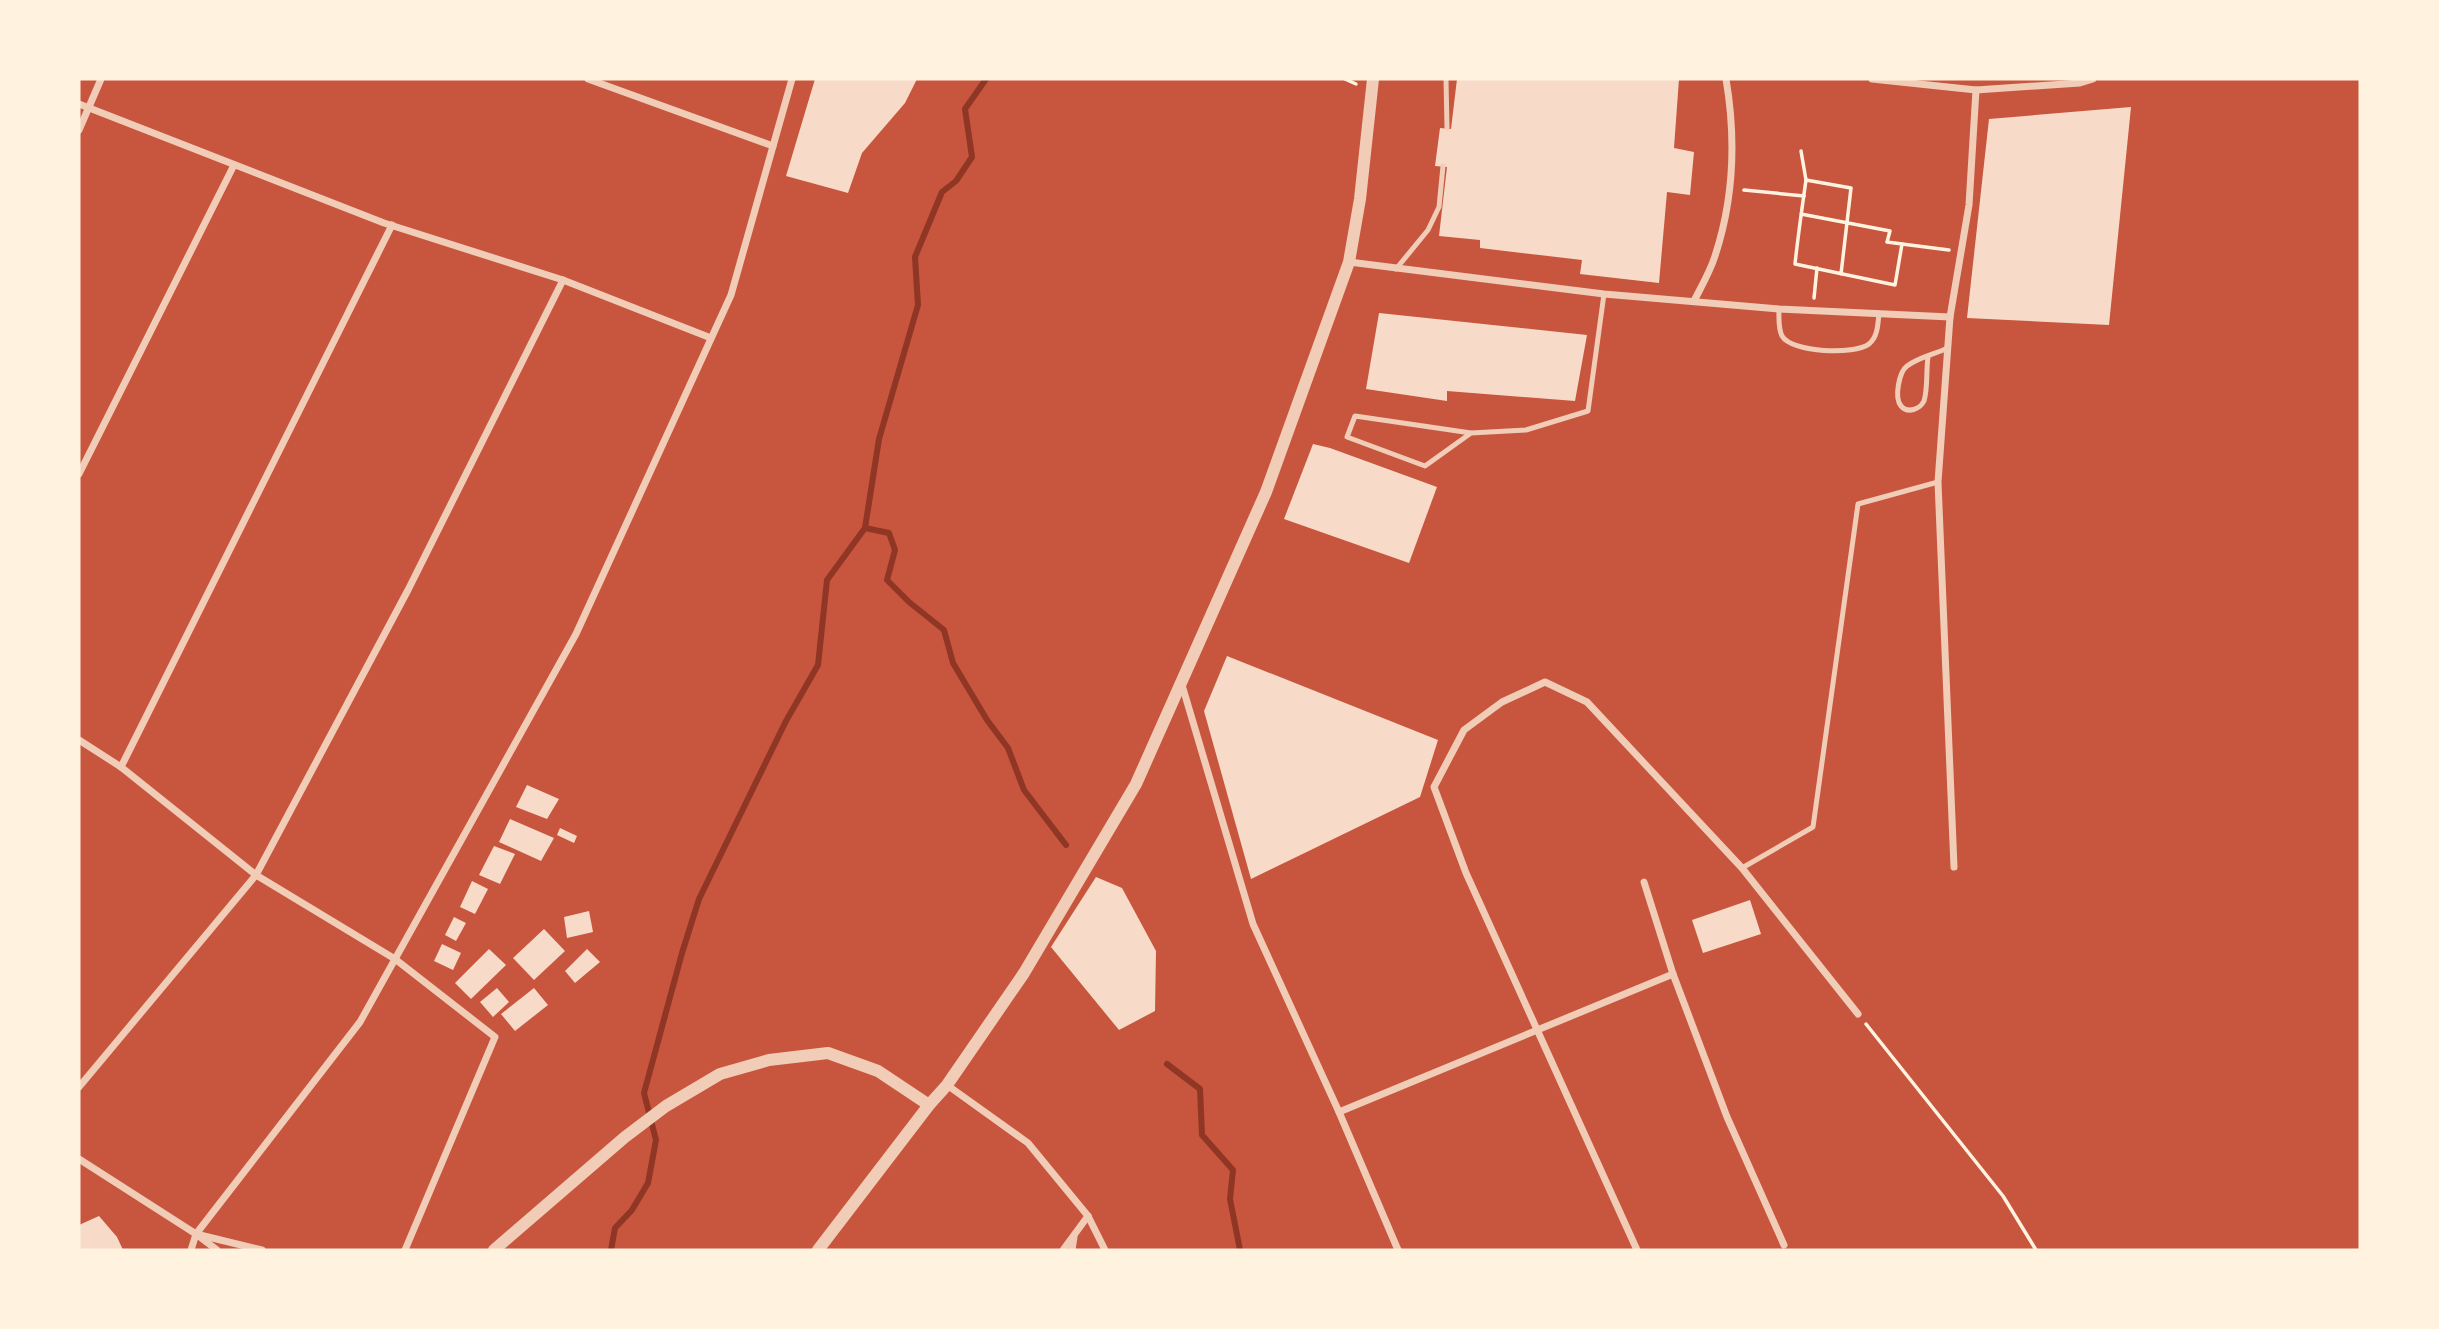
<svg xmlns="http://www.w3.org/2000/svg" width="2439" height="1329" font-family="Arial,sans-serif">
<rect width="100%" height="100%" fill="#c8553d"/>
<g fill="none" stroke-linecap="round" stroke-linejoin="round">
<g stroke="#8f3625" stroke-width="6">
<path d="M 865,528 L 889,533 L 895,550 L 887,580 L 909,602 L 944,630 L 953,663 L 987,720 L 1008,748 L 1024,790 L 1066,845"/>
<path d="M 1167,1064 L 1200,1089 L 1202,1135 L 1233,1170 L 1230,1199 L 1240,1250"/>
<path d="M 611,1250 L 615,1228 L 632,1210 L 648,1183 L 656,1140 L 644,1093 L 682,953 L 699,899 L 786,721 L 818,665 L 827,580 L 865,528 L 879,439 L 918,305 L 915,257 L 942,192 L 956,181 L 972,157 L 965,109 L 986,79"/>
</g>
</g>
<g fill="#f7dbc8">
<path d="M 815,79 L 917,79 L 905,103 L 862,153 L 848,193 L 786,176 Z"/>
<path d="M 1457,79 L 1679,79 L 1674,148 L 1694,152 L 1690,195 L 1667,192 L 1659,283 L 1580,274 L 1582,260 L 1480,248 L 1480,240 L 1439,236 L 1447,167 L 1435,166 L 1440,128 L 1451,129 Z"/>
<path d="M 2131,107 L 2109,325 L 1967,318 L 1989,119 Z"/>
<path d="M 1379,313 L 1587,335 L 1575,401 L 1447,391 L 1447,401 L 1366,389 Z"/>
<path d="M 1313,444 L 1330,448 L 1437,487 L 1409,563 L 1284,519 Z"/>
<path d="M 1227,656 L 1438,740 L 1420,797 L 1251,879 L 1204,711 Z"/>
<path d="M 527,785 L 559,799 L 547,819 L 516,807 Z"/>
<path d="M 510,819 L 554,838 L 541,861 L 499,842 Z"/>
<path d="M 560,828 L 577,836 L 574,843 L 557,835 Z"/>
<path d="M 494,846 L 515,854 L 500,884 L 479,875 Z"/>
<path d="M 1096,877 L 1122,888 L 1156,951 L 1155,1011 L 1119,1030 L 1051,947 Z"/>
<path d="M 472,881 L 488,889 L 475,914 L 460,907 Z"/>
<path d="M 1750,900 L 1761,934 L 1703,953 L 1692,920 Z"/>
<path d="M 589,911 L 593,932 L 567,938 L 564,917 Z"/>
<path d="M 454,917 L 466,923 L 456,941 L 445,935 Z"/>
<path d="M 544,929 L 565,951 L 534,980 L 513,958 Z"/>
<path d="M 442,944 L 461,953 L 453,970 L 434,961 Z"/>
<path d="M 489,949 L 506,965 L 471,999 L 455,983 Z"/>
<path d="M 587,949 L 600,962 L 575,983 L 565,971 Z"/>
<path d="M 497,988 L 509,1002 L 493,1017 L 480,1002 Z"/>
<path d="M 534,988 L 548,1005 L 515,1031 L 501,1014 Z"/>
<path d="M 99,1216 L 117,1237 L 123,1250 L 79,1250 L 79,1225 Z"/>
</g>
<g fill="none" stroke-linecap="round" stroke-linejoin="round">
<g stroke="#fff3e0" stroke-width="3.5">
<path d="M 1345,79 L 1356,84"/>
<path d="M 1801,151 L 1806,180"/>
<path d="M 1744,190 L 1804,196"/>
<path d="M 1801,214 L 1890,231 L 1887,242 L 1902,244 L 1895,285 L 1795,264 C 1798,236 1802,208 1806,180 L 1851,188 L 1841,274"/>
<path d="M 1902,244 L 1949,250"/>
<path d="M 1814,298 L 1817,268"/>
<path d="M 1866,1024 L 2003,1196 L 2036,1250"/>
</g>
<g stroke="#f1ccb7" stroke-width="5">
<path d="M 1446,79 L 1447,128"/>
<path d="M 1396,269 L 1428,230 L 1439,207 L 1443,166"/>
<path d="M 1779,309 C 1779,317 1778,328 1782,336 C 1792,353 1855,355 1869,344 C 1878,337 1878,323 1879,313"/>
<path d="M 1928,357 C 1926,370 1928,388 1924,401 C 1920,409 1908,414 1901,406 C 1894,398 1899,372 1907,366 C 1919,357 1935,354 1948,348"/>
<path d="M 1471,433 L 1425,466 L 1347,437 L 1355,416 L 1471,433 L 1526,430 L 1588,411 L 1604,294"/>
<path d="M 1742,868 L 1813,827 L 1858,504 L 1938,482"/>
</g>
<g stroke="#f1ccb7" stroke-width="7">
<path d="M 588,79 L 773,146"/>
<path d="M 1872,79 L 1976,90 L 2080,83 L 2093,79"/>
<path d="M 79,104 L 384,223 L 563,280 L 711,338"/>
<path d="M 79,130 L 101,79"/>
<path d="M 1349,262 L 1604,294 L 1779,309 L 1950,317"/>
<path d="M 1694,301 C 1701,287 1710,272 1715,256 C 1734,198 1736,138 1726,79"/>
<path d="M 79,474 L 234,165"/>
<path d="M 1182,685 L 1253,924 L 1339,1112 L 1398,1250"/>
<path d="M 79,740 L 121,767 L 256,875 L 395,959 L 495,1037 L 405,1250"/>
<path d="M 121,767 L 392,225"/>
<path d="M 1954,867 L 1938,482 L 1950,317 L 1969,205 L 1976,90"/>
<path d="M 1644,882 L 1673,974 L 1727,1117 L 1784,1245"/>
<path d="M 947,1085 L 1028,1143 L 1088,1216 L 1105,1250"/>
<path d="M 79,1087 L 256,875 L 408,590 L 563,280"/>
<path d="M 1339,1112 L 1673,974"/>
<path d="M 79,1159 L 196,1234 L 217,1250"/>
<path d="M 200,1235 L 262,1250"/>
<path d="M 191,1250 L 196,1234 L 360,1022 L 576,634 L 731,295 L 792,79"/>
<path d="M 1063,1250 L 1088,1216"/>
<path d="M 1072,1250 L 1074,1237"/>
<path d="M 1637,1250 L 1466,873 L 1434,787 L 1464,730 L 1502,702 L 1545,682 L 1587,702 L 1742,868 L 1858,1014"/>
</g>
<g stroke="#f1ccb7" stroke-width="12">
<path d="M 494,1250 L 625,1137 L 666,1106 L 720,1074 L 769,1060 L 828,1053 L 878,1071 L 929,1105"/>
<path d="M 818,1250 L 929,1105 L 947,1085 L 1024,973 L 1136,784 L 1266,492 L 1349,262 L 1360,199 L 1373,79"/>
</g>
</g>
<rect width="2439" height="1329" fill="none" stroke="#fff3e0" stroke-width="161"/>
</svg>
